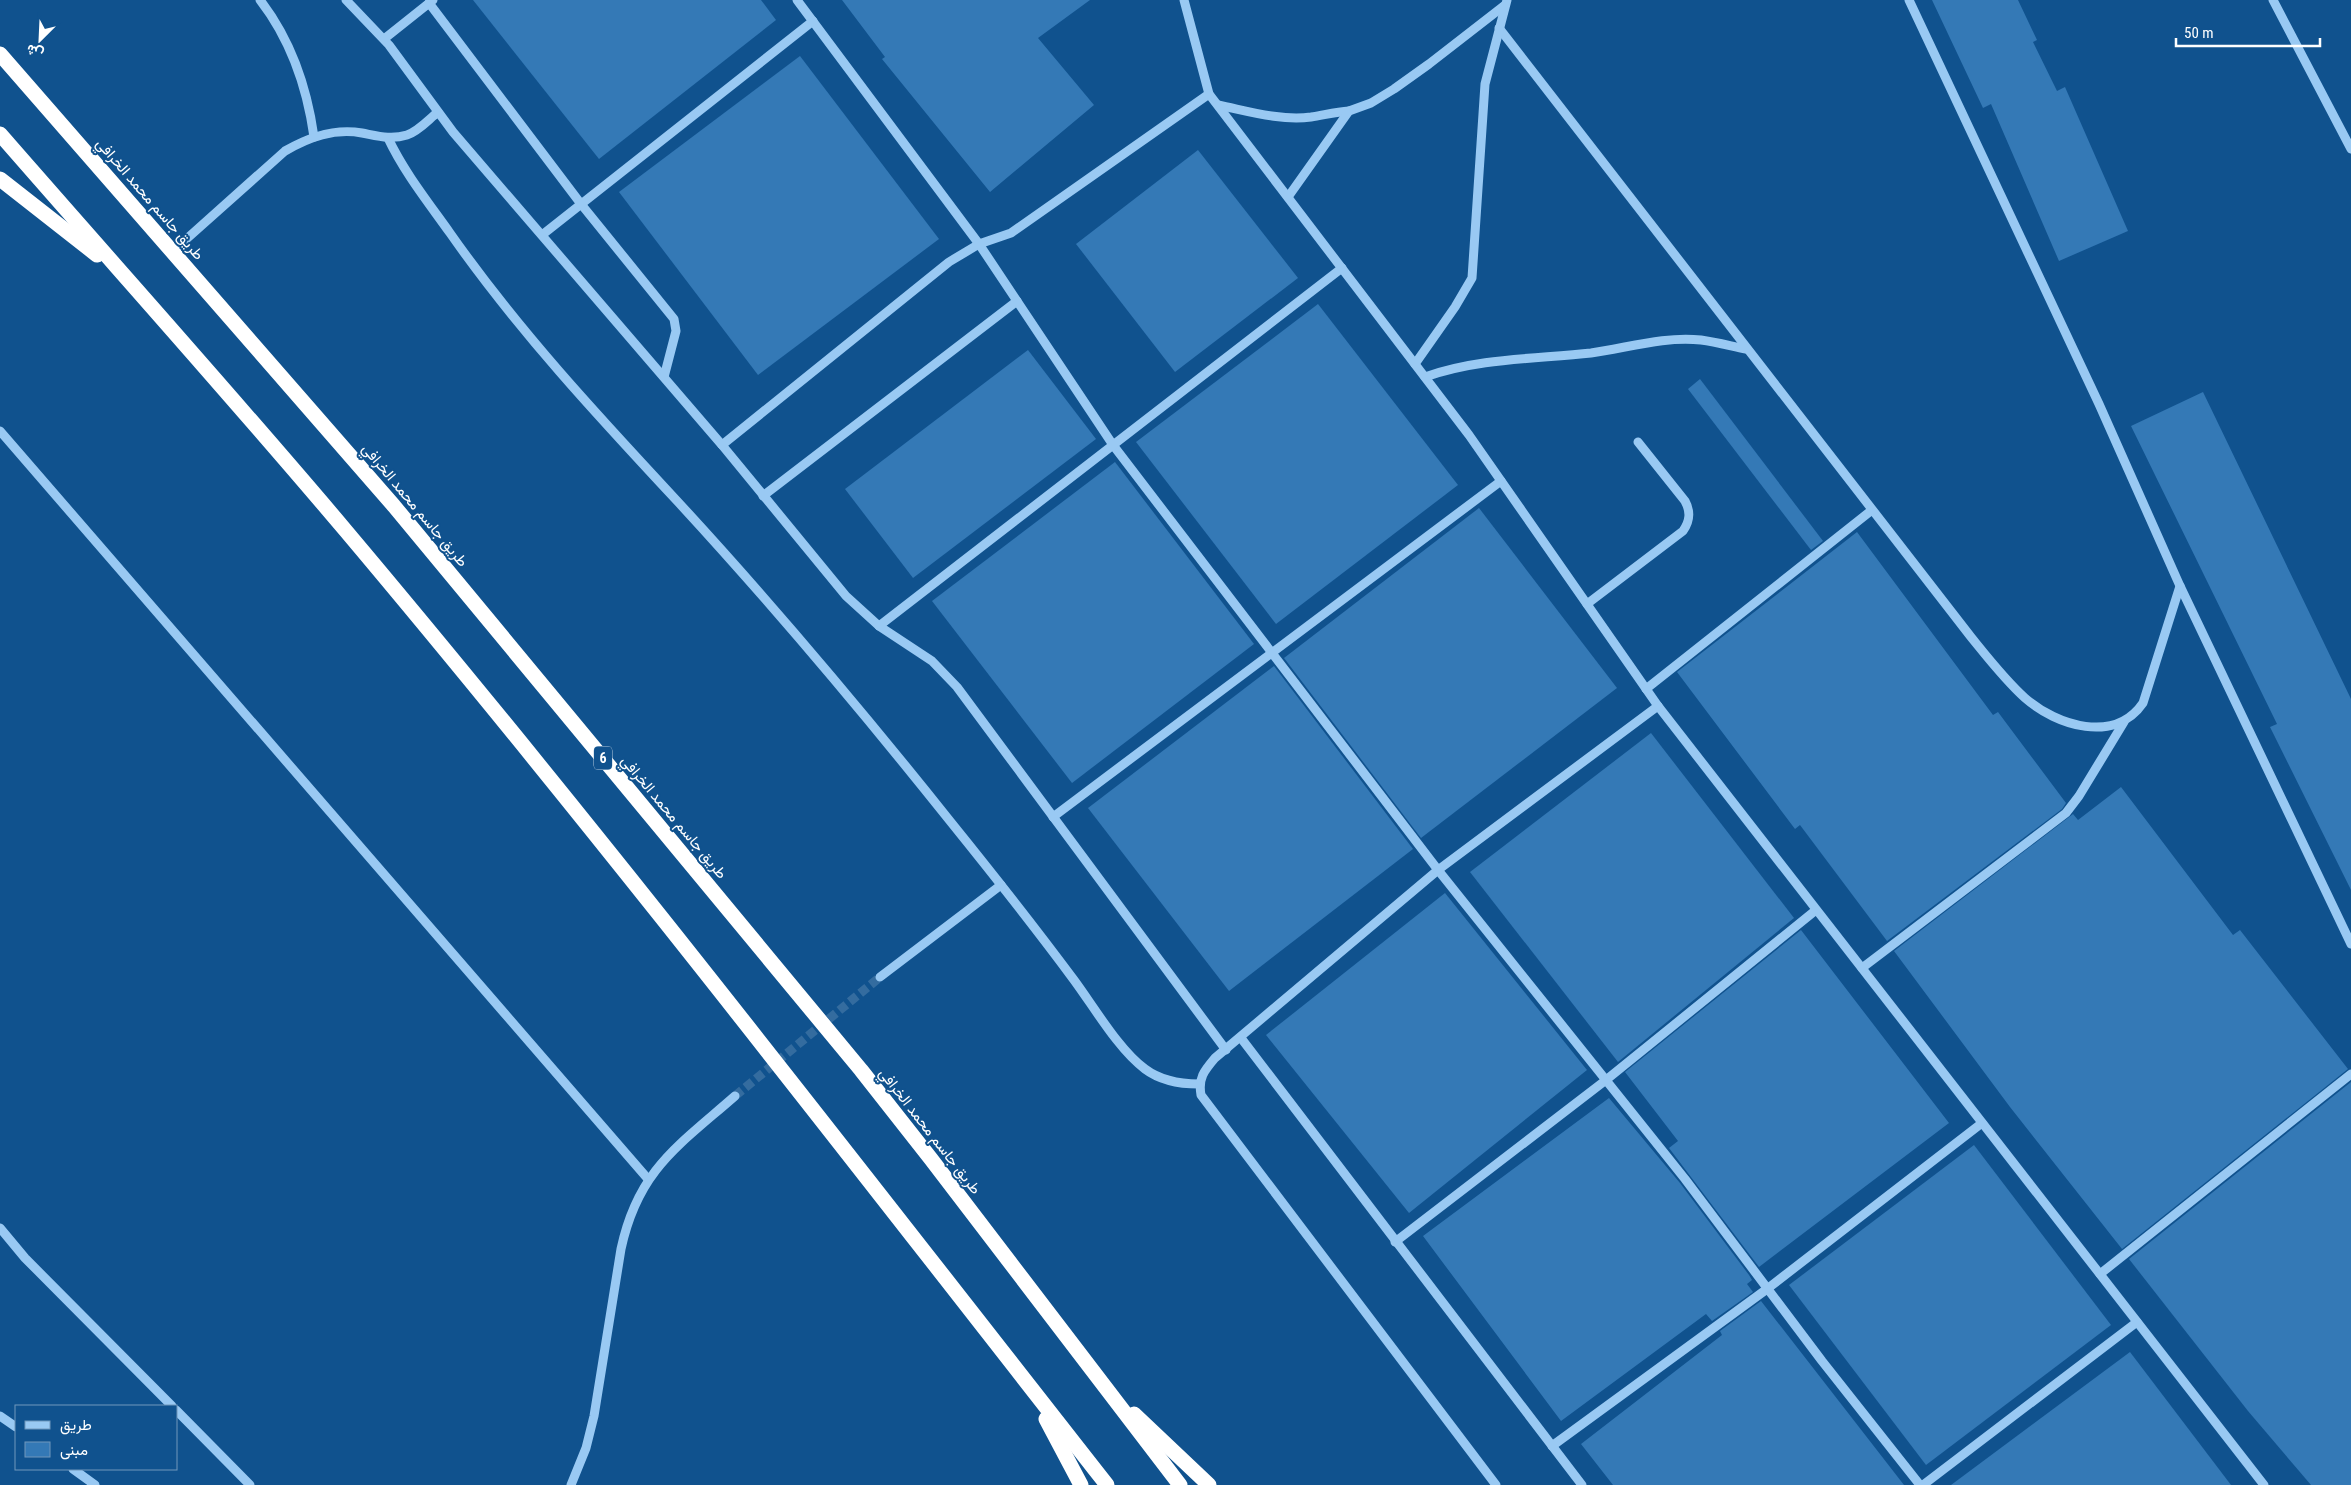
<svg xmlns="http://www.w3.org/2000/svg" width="2351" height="1485" font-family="'Roboto Condensed',Vazirmatn,sans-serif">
<rect width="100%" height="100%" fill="#10528e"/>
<g fill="#3479b6">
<path d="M 473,0 L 761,0 L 776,20 L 599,159 Z"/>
<path d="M 842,0 L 1090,0 L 1038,38 L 1094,105 L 990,192 L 882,59 L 885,57 Z"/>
<path d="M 1932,0 L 2018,0 L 2037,40 L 2033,42 L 2057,91 L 2065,87 L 2128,231 L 2059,261 L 1991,104 L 1983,108 Z"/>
<path d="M 800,56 L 939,239 L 758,375 L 619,192 Z"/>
<path d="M 1198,150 L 1298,278 L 1175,372 L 1076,244 Z"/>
<path d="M 1318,304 L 1458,485 L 1276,624 L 1136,442 Z"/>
<path d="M 1028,350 L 1096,439 L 913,578 L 845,489 Z"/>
<path d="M 1700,379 L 1823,541 L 1811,550 L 1688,389 Z"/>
<path d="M 2203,392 L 2351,699 L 2351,890 L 2270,727 L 2277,724 L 2131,426 Z"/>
<path d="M 1115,462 L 1254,644 L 1072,783 L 932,601 Z"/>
<path d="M 1479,508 L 1617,688 L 1421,838 L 1284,658 Z"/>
<path d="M 1857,532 L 1993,715 L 1998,712 L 2066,803 L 2062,809 L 1887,941 L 1800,825 L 1795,829 L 1677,672 Z"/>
<path d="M 1274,666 L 1413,849 L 1229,991 L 1088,808 Z"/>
<path d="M 1651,733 L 1794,918 L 1618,1062 L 1470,872 Z"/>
<path d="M 2121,787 L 2233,935 L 2240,930 L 2348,1069 L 2122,1249 L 2010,1107 L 1894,951 L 2073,814 L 2078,820 Z"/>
<path d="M 1445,893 L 1587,1070 L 1409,1213 L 1266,1035 Z"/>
<path d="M 1801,930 L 1949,1123 L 1759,1267 L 1669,1148 L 1678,1141 L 1625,1072 Z"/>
<path d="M 2351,1082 L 2351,1485 L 2311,1485 L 2248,1411 L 2129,1259 Z"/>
<path d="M 1609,1098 L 1680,1183 L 1749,1275 L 1752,1280 L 1747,1284 L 1753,1292 L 1712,1321 L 1706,1314 L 1561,1421 L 1423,1236 Z"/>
<path d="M 1974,1145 L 2111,1325 L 1926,1465 L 1789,1285 Z"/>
<path d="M 1761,1301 L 1904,1485 L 1613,1485 L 1581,1444 L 1722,1335 L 1720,1331 Z"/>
<path d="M 2130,1352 L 2231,1485 L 1951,1485 Z"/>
</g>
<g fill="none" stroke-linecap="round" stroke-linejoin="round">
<path stroke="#346c9f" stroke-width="9" stroke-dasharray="9 4.5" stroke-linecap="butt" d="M 735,1096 L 880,977"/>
<g stroke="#99c9f3" stroke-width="9">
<path d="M 260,0 C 291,40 307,87 314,137"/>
<path d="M 346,0 L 389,45 L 453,132 L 722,445 L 846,596 L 879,626 L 932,661 L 957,687 L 1226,1050"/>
<path d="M 797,0 L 979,244 L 1113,445 L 1438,870 L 1685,1179 L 1822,1361 L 1920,1485"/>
<path d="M 1184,0 L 1209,94 L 1469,435 L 1658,706 L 2264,1485"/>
<path d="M 1909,0 L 2099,404 L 2180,586 L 2351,944"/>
<path d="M 2273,0 L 2351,149"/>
<path d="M 429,3 L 581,204 L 674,319 L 676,331 L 664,377"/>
<path d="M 1499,28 L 1971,637 C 1988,658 2005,680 2025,698 C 2057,726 2115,744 2143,703 L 2180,586"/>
<path d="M 384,39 L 433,0"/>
<path d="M 1218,105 C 1248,111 1280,121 1311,117 C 1324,115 1336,112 1349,111"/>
<path d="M 388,138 C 404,172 428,202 450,233 C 518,330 598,416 679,503 C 773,605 863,712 950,821 C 992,873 1034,926 1074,980 C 1094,1007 1119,1050 1145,1069 C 1161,1081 1179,1084 1199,1084"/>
<path d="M 1288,197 L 1349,111 L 1371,103 L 1394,89 L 1429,64 L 1505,5"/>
<path d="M 542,235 L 813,21"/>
<path d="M 173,251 L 285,151 C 309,137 334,128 362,133 C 378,136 391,140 407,135 C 419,131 428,120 438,112"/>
<path d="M 1415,364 L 1455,307 L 1472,278 L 1485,84 L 1507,0"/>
<path d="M 1425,377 C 1478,358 1536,359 1591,353 C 1627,348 1664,336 1701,340 C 1716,342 1731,346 1746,349"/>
<path d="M 0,431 L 648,1179"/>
<path d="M 722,445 L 949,262 L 979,244 L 1011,233 L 1209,94"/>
<path d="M 763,496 L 1017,301"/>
<path d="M 1587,604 L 1683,531 C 1690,521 1691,512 1685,501 L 1638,442"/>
<path d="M 879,626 L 1342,268"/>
<path d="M 1646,689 L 1872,510"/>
<path d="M 1053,817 L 1501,481"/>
<path d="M 1862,968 L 2066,813 L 2079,796 L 2124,722"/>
<path d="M 880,977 L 1001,885"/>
<path d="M 1241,1038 L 1582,1485"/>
<path d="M 0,1228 L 25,1258 L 172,1406"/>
<path d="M 1395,1242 L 1606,1080 L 1816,910"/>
<path d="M 2100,1274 L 2351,1074"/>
<path d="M 176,1410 L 250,1485"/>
<path d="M 0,1416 L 16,1427"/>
<path d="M 1552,1446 L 1767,1289 L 1982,1123"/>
<path d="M 73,1469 L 95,1485"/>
<path d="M 571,1485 L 586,1448 L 594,1416 L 621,1249 C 638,1170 678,1146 735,1096"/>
<path d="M 1496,1485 L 1201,1095 C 1198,1078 1204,1071 1215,1058 L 1438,870 L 1658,706"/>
<path d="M 1923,1485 L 2137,1322"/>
</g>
<g stroke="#fff" stroke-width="15">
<path d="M 0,54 L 394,506 L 861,1070 L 931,1159 L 1180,1485"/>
<path d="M 0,134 C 115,266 233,397 346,531 C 608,842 856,1165 1107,1485"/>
<path d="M 0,179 L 97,255"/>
<path d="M 1134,1414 L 1209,1485"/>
<path d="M 1046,1419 L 1081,1485"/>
</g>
</g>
<g text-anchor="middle" stroke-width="4" stroke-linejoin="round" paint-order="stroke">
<rect fill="#10528e" stroke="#b7cbdd" stroke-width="1" x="594" y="746.5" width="18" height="23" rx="4"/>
<g font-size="14" font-weight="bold" fill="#fff">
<text x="603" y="763">6</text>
</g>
<g font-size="15" fill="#fff" stroke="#10528e">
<text transform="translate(150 199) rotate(49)" y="5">طريق جاسم محمد الخرافي</text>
<text transform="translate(415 505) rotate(50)" y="5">طريق جاسم محمد الخرافي</text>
<text transform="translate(674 817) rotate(50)" y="5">طريق جاسم محمد الخرافي</text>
<text transform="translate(930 1131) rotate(52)" y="5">طريق جاسم محمد الخرافي</text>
</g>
</g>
<rect x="15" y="1405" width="162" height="65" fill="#10528e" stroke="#7097bb"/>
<rect x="25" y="1421" width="25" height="8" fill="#99c9f3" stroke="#7097bb"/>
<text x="60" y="1430" font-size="15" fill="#ffffff">طريق</text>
<rect x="25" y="1442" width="25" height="15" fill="#3479b6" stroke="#7097bb"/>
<text x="60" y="1455" font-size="15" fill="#ffffff">مبنى</text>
<g transform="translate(40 40) rotate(204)" stroke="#10528e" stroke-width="4" paint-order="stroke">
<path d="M0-4L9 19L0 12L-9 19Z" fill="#ffffff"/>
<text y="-8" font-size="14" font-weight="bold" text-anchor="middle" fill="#ffffff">ش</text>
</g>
<path d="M2176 38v8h144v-8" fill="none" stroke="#ffffff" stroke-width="2.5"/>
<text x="2184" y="38" font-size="15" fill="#ffffff" stroke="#10528e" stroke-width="4" paint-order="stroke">50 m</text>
</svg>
